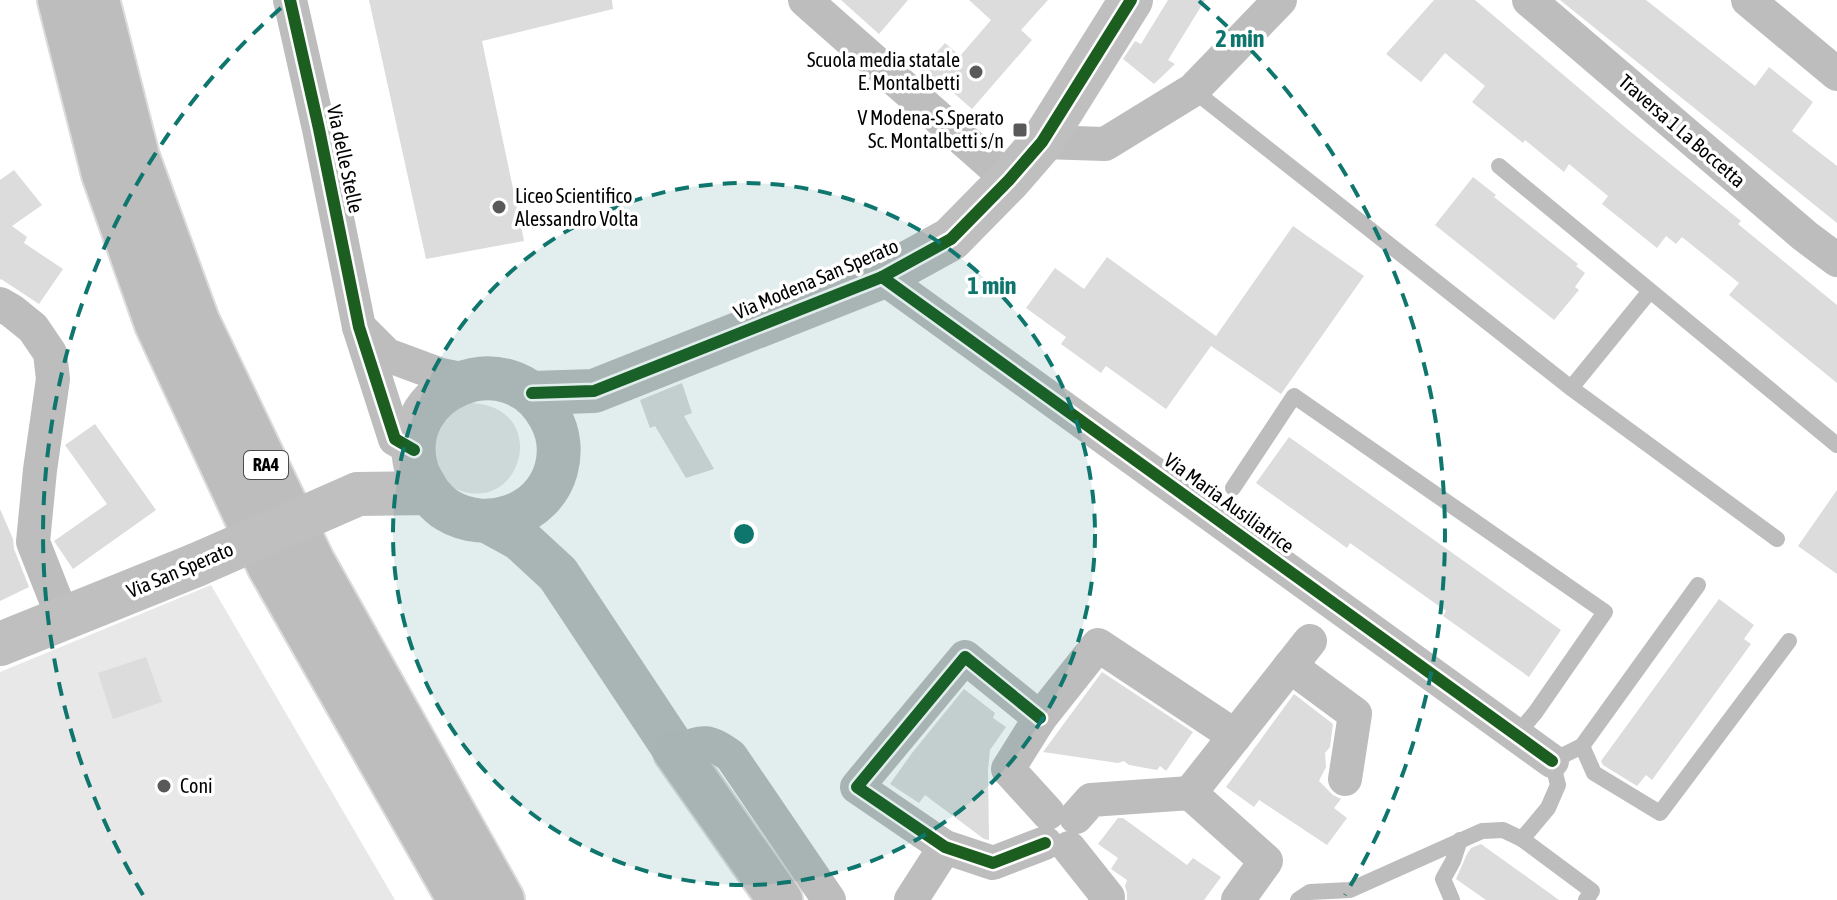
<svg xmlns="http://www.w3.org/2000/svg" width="1837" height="900" font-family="'Asap Condensed',sans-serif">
<rect width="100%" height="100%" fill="#fff"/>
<g fill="#e8e8e8">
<path d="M 471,403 C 549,406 525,511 461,491 C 452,489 441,481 438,472 C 434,462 433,447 431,436 L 446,414 Z"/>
<path d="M 211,585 L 395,900 L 0,900 L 0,672 Z"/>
</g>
<g fill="#dcdcdc">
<path d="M 369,0 L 612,0 L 613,9 L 482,41 L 524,241 L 426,259 Z"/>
<path d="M 841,0 L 908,0 L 879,34 Z"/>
<path d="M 969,0 L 1048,0 L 1021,30 L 1032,40 L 972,109 L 949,89 L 945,93 L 920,71 L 945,43 L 960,56 L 991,20 Z"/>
<path d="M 1168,0 L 1205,0 L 1168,60 L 1175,64 L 1154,84 L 1123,59 L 1135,41 L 1141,44 Z"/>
<path d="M 1434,0 L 1475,0 L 1626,128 L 1741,221 L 1738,224 L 1837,305 L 1837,383 L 1729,295 L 1739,283 L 1682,237 L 1676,244 L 1666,236 L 1657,248 L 1602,204 L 1608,196 L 1569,164 L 1564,172 L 1525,140 L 1523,143 L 1472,102 L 1485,86 L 1445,53 L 1421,82 L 1386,54 Z"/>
<path d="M 1560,0 L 1646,0 L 1755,86 L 1769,67 L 1813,102 L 1792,131 L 1837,166 L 1837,223 Z"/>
<path d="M 14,170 L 42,205 L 12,226 L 27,237 L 24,243 L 63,269 L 39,304 L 1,279 L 0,280 L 0,180 Z"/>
<path d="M 1473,177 L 1496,195 L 1494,197 L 1578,264 L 1576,266 L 1585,273 L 1575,287 L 1579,290 L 1554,320 L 1435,225 Z"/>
<path d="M 1293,226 L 1364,276 L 1281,394 L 1211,346 L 1166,409 L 1106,366 L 1101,373 L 1061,344 L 1066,337 L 1026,308 L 1055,268 L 1084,289 L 1107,257 L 1216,336 Z"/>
<path d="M 682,383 L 692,413 L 684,416 L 714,469 L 686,478 L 655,426 L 650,428 L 640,400 Z"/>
<path d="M 95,424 L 156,510 L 73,569 L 54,541 L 107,504 L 65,445 Z"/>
<path d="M 1289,437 L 1561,630 L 1529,677 L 1443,616 L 1446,611 L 1350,543 L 1347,548 L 1256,483 Z"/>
<path d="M 1837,490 L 1837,574 L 1798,546 Z"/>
<path d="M 0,509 L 13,539 L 14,549 L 29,587 L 0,601 Z"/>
<path d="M 1719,599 L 1754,625 L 1744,639 L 1751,644 L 1652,780 L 1646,775 L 1637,786 L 1603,765 L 1601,761 Z"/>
<path d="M 146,657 L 162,702 L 113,719 L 98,673 Z"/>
<path d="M 1102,672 L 1193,732 L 1166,771 L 1160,766 L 1157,770 L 1129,765 L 1124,761 L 1118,763 L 1043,752 Z"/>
<path d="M 964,689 L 995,713 L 993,718 L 1006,727 L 990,750 L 988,770 L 989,840 L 984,839 L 925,795 L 919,803 L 890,784 L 912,753 Z"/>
<path d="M 1294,694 L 1333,724 L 1330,747 L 1325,753 L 1326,767 L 1319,781 L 1333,795 L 1341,799 L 1334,808 L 1347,818 L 1327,845 L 1259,800 L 1254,807 L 1226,787 Z"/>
<path d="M 1118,818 L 1123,818 L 1187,865 L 1193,858 L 1221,877 L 1204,900 L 1127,900 L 1127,893 L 1125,886 L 1127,880 L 1111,869 L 1118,858 L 1098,844 Z"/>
<path d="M 1481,844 L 1559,900 L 1486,900 L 1456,879 L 1467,854 L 1471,848 Z"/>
</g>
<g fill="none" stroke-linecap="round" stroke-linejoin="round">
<defs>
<g id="highway">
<path d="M 60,0 L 104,174 L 157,324 L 269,565 L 460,900"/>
<path d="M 97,0 L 137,157 L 197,321 L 312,561 L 502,900"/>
<path d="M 676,752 L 780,900"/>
</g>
</defs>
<use href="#highway" stroke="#dbdbdb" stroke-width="48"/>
<g stroke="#bdbdbd" stroke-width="16">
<path d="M 1193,90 L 1571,388 L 1777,539"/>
<path d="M 1499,166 L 1837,445"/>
<path d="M 1571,388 L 1650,291"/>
<path d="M 1233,488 L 1294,396 L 1605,612 L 1535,713 L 1516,735"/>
<path d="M 1582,746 L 1594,773 L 1660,813 L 1789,641"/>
<path d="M 1522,839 L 1548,808 L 1558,785 L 1552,761 L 1582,746 L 1698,585"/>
<path d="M 1298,900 L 1310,892 L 1350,890 L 1482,831 L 1503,830 L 1522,839 L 1592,891 L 1586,900"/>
<path d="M 1452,900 L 1443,879 L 1453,861 L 1460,840"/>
</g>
<g stroke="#bdbdbd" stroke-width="34">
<path d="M 290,0 L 319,129 L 359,327 L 395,439 L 414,450"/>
<path d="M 805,0 L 1009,180"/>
<path d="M 1529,0 L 1805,236 L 1837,260"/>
<path d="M 1748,0 L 1837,74"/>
<path d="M 1042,142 L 1105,144 L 1193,90 L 1280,0"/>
<path d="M 882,277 L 1552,761"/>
<path d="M 0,304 L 12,311 L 33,328 L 50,353 L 53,379 L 40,470 L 33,542 L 63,618"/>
<path d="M 359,327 L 387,355 L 441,375 L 466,380"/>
<path d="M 1290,666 L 1355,714 L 1345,779"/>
<path d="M 1040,718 L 965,657 L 857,787 L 945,847 L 993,863 L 1045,843"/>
<path d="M 676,752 C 703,741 706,738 731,756 L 829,900"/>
<path d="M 1190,793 L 1310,641"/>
<path d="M 1048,813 L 1008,769 L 1040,718 L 1098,645 L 1235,736"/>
<path d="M 1076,817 L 1091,800 L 1190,793 L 1266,861 L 1238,900"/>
<path d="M 1069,848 L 1108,897 L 1105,900"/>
<path d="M 911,900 L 945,847"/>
</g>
<g stroke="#bfbfbf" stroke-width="44">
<path d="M 532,393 L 594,391 L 882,277 L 951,239 L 1009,180 L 1042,142 L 1131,0"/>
<path d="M 358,494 L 429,493 C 434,499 440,506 447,510 C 486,534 543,516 556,470 C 561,452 559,433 550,417 C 509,340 392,389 417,471 C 420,479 425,486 429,493"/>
<path d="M 489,522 L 520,539 L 558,574 L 676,752"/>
<path d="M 0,644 L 196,565"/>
</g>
<use href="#highway" stroke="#bdbdbd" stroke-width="44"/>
<path stroke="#bfbfbf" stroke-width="44" d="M 196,565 L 358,494"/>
<defs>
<g id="cycleway">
<path d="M 290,0 L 319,129 L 359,327 L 395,439 L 414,450"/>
<path d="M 882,277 L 1552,761"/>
<path d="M 532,393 L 594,391 L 882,277 L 951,239 L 1009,180 L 1042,142 L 1131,0"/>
<path d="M 1040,718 L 965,657 L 857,787 L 945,847 L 993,863 L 1045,843"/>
</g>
</defs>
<use href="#cycleway" stroke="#fff" stroke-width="17"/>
<use href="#cycleway" stroke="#1b5e20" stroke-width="12"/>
</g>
<circle cx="744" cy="534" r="351" fill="#0f766e" fill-opacity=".12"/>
<g fill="none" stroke="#0f766e" stroke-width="4" stroke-dasharray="14 10">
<circle cx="744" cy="534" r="351"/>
<path d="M143 895A701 701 0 0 1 289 1M1199 1A701 701 0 0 1 1345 895"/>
</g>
<g fill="#595959" stroke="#fff" stroke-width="3">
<circle cx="976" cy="72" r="8"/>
<rect x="1012" y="122" width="16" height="16" rx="4"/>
<circle cx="499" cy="207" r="8"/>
<circle cx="164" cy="786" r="8"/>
</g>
<g text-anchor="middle" stroke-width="7" stroke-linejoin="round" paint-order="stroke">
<rect fill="#fff" stroke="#4c4c4c" stroke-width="2" x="244" y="451" width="44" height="28" rx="6"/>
<g font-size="18" font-weight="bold" fill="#000">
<text x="266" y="471">RA4</text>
</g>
<g font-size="20" fill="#000" stroke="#fff" text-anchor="end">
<text x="960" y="67">Scuola media statale<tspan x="960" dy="23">E. Montalbetti</tspan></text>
<text x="1004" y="125">V Modena-S.Sperato<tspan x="1004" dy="23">Sc. Montalbetti s/n</tspan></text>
<text x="515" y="203" text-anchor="start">Liceo Scientifico<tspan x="515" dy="23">Alessandro Volta</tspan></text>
<text x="180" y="793" text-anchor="start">Coni</text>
</g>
<g font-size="20" fill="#000" stroke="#fff">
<text transform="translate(1682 131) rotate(41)" y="7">Traversa 1 La Boccetta</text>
<text transform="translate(345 159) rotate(78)" y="7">Via delle Stelle</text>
<text transform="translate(816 279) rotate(-23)" y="7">Via Modena San Sperato</text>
<text transform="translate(1229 503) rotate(36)" y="7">Via Maria Ausiliatrice</text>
<text transform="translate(180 570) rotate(-23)" y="7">Via San Sperato</text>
</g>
</g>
<circle cx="744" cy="534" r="12" fill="#0f766e" stroke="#fff" stroke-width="4"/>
<g font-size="24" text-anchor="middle" font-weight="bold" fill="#0f766e" stroke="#fff" stroke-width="7" stroke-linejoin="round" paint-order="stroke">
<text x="1240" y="47">2 min</text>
<text x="992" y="294">1 min</text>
</g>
</svg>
